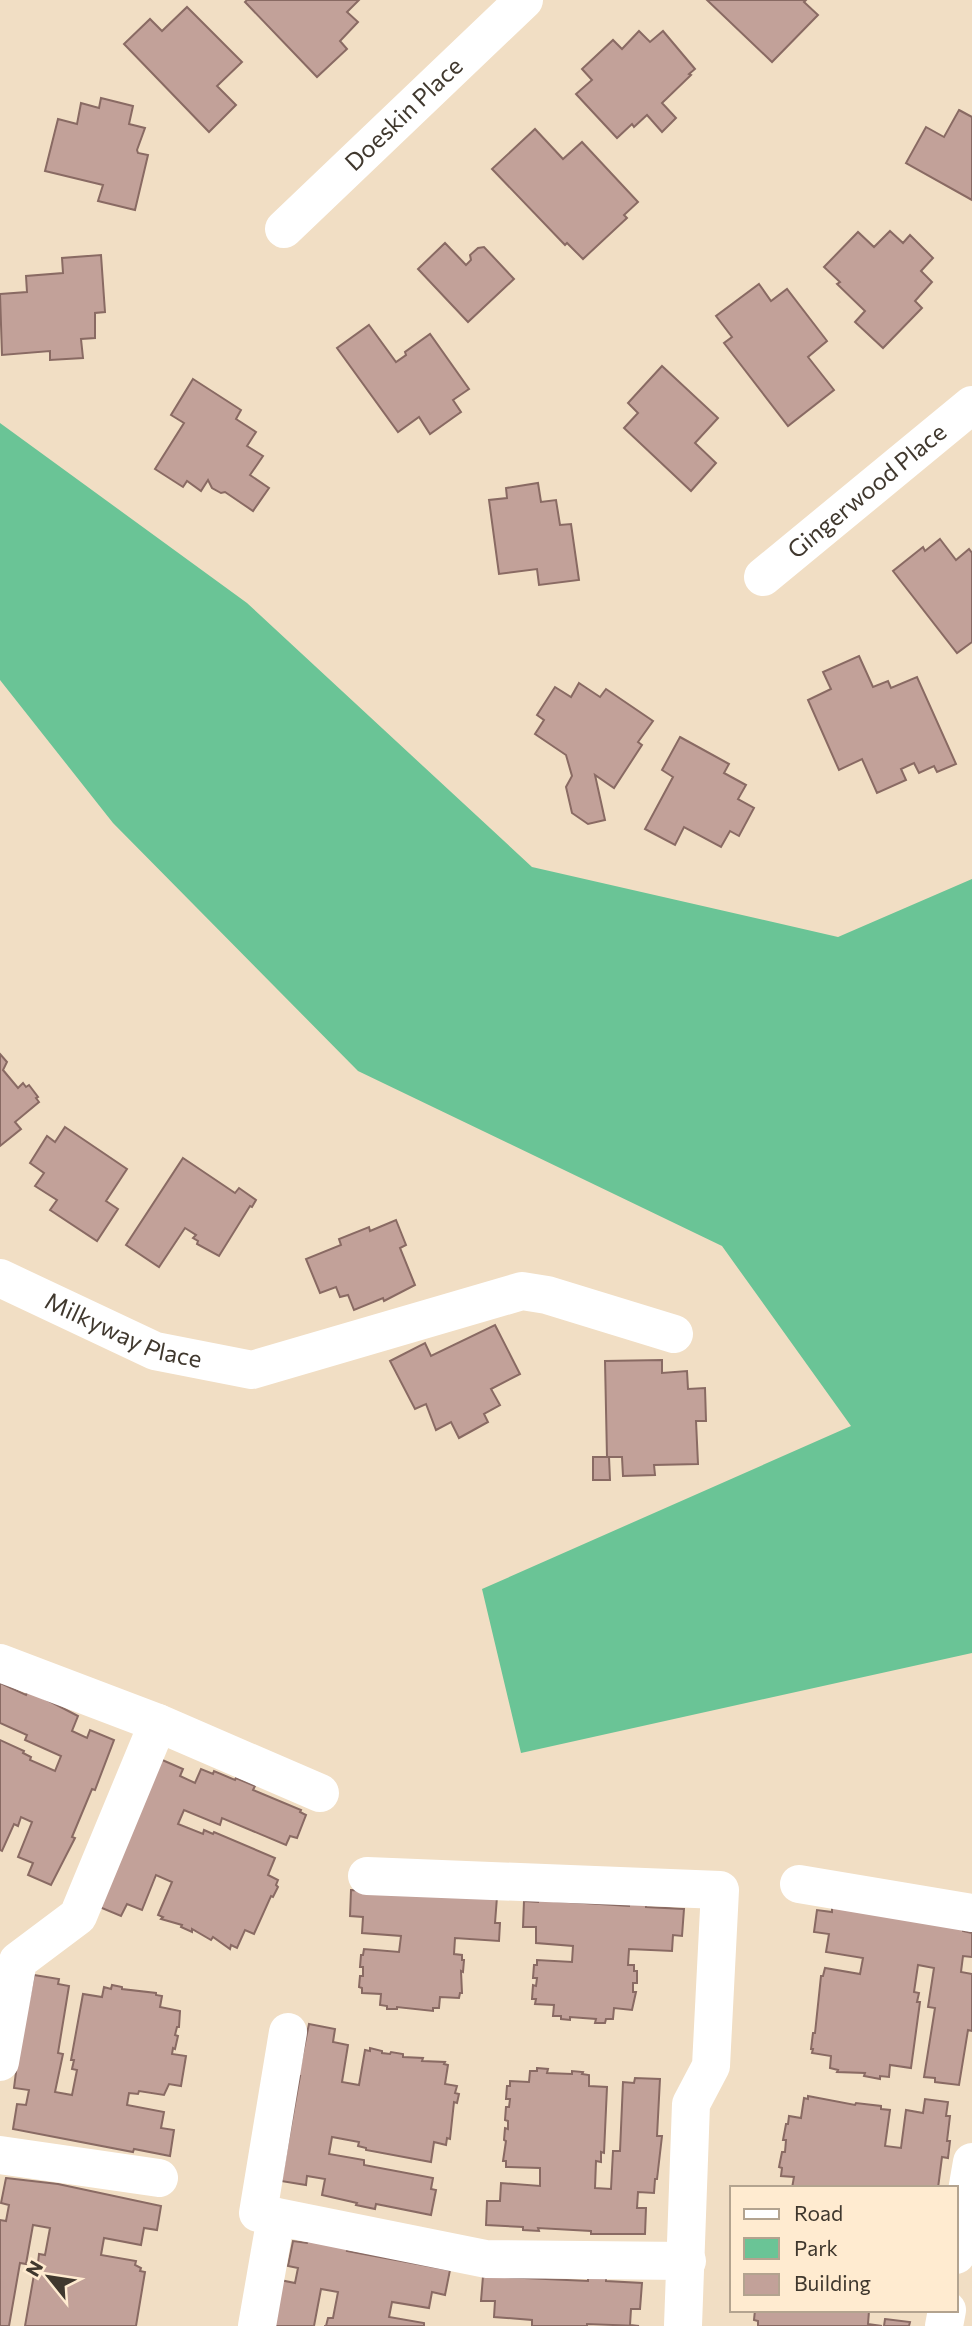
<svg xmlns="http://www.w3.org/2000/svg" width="972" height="2326" font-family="Commissioner,sans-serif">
<rect width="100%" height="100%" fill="#f1dec4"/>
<path fill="#6ac496" d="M 0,423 L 247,603 L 532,867 L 838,937 L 972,879 L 972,1653 L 521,1753 L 482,1589 L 851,1426 L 722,1246 L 358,1071 L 113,823 L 0,680 Z"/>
<g fill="#c2a199" stroke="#896a63" stroke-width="2">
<path d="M 247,0 L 359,0 L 347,12 L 358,22 L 340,41 L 347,49 L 317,77 L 245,2 Z"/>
<path d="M 707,0 L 806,0 L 804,2 L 818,15 L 772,62 Z"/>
<path d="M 187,7 L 242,62 L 217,86 L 236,105 L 209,132 L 124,44 L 150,19 L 162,31 Z"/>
<path d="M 639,31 L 650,42 L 663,31 L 695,69 L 689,74 L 691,75 L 662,103 L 676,118 L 662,132 L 647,115 L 634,127 L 632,124 L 617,138 L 576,94 L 592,80 L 582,69 L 613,40 L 622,49 Z"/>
<path d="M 101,98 L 133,106 L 129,124 L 145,128 L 137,150 L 138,153 L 148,155 L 135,210 L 98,201 L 103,185 L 45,171 L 58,119 L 77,124 L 81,103 L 99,108 Z"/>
<path d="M 959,110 L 972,117 L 972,200 L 906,163 L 926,127 L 944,137 Z"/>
<path d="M 535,129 L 563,159 L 582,142 L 638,202 L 624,215 L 627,218 L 583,259 L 567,243 L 565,245 L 492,169 Z"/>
<path d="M 890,231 L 903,243 L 910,235 L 933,258 L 921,271 L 932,282 L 915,301 L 922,308 L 883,348 L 855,322 L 865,311 L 837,284 L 840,282 L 824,267 L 858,232 L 874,247 Z"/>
<path d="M 445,243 L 466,265 L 471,260 L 470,255 L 478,248 L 484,247 L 514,279 L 468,322 L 418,269 Z"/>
<path d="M 101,255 L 105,312 L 95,313 L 95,338 L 81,339 L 83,358 L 50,360 L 50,351 L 2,355 L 0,294 L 27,292 L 26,276 L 63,273 L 62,258 Z"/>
<path d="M 759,284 L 771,301 L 787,289 L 827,341 L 808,357 L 834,390 L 788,426 L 724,343 L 732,337 L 716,316 Z"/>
<path d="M 369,325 L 396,362 L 406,355 L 405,352 L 430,334 L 469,389 L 453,400 L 461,412 L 430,434 L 419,417 L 398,432 L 337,348 Z"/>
<path d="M 662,366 L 718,418 L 695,443 L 716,463 L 691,491 L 624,428 L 638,413 L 628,403 Z"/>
<path d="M 193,379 L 241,410 L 236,419 L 256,432 L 247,446 L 263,456 L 250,475 L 269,488 L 253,511 L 225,492 L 221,493 L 212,488 L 208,480 L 201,491 L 187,481 L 183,487 L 155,469 L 184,423 L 171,415 Z"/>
<path d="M 538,483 L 541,502 L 556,500 L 560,525 L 571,524 L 579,580 L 539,585 L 537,569 L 499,574 L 489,500 L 507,498 L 506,488 Z"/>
<path d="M 940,539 L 956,560 L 969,549 L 972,553 L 972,642 L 957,653 L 893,571 L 923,547 L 925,551 Z"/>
<path d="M 859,656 L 873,687 L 888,681 L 891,688 L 917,677 L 956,764 L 937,772 L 934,766 L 919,773 L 914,763 L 901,769 L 906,780 L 877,793 L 862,759 L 839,770 L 808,700 L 831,689 L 823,672 Z"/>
<path d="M 579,683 L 600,697 L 606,689 L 653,721 L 638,742 L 642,745 L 614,788 L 595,775 L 605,820 L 588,824 L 572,813 L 566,787 L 572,776 L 566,755 L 535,734 L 544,720 L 537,715 L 555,687 L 571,697 Z"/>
<path d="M 680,737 L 729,764 L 724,773 L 746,785 L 738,799 L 754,808 L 739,836 L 730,831 L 721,847 L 684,827 L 675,845 L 645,829 L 673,777 L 662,770 Z"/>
<path d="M 0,1054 L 7,1062 L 3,1070 L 18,1088 L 23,1083 L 26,1087 L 29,1085 L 38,1097 L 36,1098 L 39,1102 L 15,1122 L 21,1129 L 0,1146 Z"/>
<path d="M 65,1127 L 127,1169 L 106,1201 L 118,1209 L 97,1241 L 50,1210 L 57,1200 L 35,1186 L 44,1173 L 30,1163 L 47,1136 L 55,1142 Z"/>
<path d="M 183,1158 L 235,1193 L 239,1188 L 256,1200 L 252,1207 L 250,1206 L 219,1256 L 197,1244 L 198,1241 L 193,1238 L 196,1235 L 185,1228 L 159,1267 L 126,1245 Z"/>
<path d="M 396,1220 L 406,1245 L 400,1248 L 415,1285 L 384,1301 L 383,1298 L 354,1310 L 348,1295 L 340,1297 L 336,1287 L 320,1293 L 306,1259 L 341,1245 L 339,1239 L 369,1227 L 370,1231 Z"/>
<path d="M 495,1325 L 520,1374 L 491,1389 L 500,1405 L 484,1414 L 488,1422 L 459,1438 L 451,1422 L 436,1430 L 426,1404 L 415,1409 L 390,1361 L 425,1343 L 431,1356 Z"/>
<path d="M 662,1360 L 662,1373 L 687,1371 L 688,1389 L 705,1388 L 706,1421 L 696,1421 L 698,1464 L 654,1465 L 655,1475 L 623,1476 L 622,1457 L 609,1457 L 610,1480 L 593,1480 L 593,1457 L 607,1457 L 605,1361 Z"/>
<path d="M 0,1683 L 26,1695 L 28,1690 L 78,1716 L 72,1731 L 87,1738 L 90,1730 L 114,1740 L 95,1790 L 92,1789 L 72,1837 L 75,1838 L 51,1885 L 28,1875 L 33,1863 L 18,1857 L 32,1822 L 21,1817 L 18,1826 L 14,1824 L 2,1851 L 0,1850 L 0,1740 L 24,1751 L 23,1753 L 31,1757 L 30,1760 L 55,1771 L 61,1756 L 25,1740 L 27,1735 L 0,1723 Z"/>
<path d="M 160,1759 L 183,1769 L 180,1776 L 195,1783 L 201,1769 L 213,1774 L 214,1771 L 235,1780 L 236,1778 L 255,1786 L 253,1790 L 301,1810 L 300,1812 L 306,1815 L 297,1838 L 290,1836 L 286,1845 L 222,1818 L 220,1825 L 184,1810 L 178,1824 L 203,1834 L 204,1830 L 213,1834 L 214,1832 L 275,1858 L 268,1875 L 278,1880 L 276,1885 L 278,1887 L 273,1897 L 271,1896 L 254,1934 L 245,1930 L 237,1948 L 231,1945 L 230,1949 L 213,1937 L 211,1940 L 192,1929 L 192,1932 L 181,1927 L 182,1925 L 161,1919 L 163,1917 L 158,1915 L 172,1882 L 156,1875 L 142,1910 L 127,1904 L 121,1916 L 97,1906 Z"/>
<path d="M 351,1890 L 497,1897 L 495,1923 L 500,1923 L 499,1941 L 455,1938 L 454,1954 L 462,1955 L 462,1960 L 464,1960 L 463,1972 L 461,1971 L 462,1993 L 460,1993 L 459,1998 L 440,1997 L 439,2008 L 433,2008 L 433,2011 L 397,2007 L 397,2009 L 387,2009 L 387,2006 L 380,2005 L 381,1994 L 362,1993 L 362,1988 L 359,1987 L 360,1976 L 363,1976 L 363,1967 L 360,1967 L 361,1955 L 363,1955 L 364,1949 L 399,1952 L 401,1936 L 362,1933 L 363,1917 L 350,1916 Z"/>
<path d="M 538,1900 L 629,1906 L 629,1903 L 646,1904 L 646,1907 L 684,1909 L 682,1936 L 673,1935 L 672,1951 L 629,1949 L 628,1965 L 634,1965 L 634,1971 L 637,1971 L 637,1983 L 633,1983 L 633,1992 L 636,1992 L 632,2010 L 614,2008 L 613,2019 L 606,2019 L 605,2023 L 595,2023 L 596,2019 L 570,2017 L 570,2020 L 561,2019 L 561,2016 L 553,2016 L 554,2005 L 535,2004 L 536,1999 L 532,1999 L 533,1985 L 536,1986 L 537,1978 L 533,1978 L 534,1965 L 537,1965 L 537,1960 L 572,1962 L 573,1946 L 536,1943 L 536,1927 L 523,1927 L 524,1901 L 538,1902 Z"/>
<path d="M 832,1907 L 963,1928 L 963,1931 L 972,1933 L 972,1957 L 963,1956 L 961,1972 L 972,1974 L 972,2031 L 968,2030 L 959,2085 L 935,2082 L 935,2078 L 924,2077 L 935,2008 L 928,2007 L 934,1968 L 918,1965 L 914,1992 L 919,1993 L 917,2002 L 920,2002 L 911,2068 L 890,2065 L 889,2077 L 880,2076 L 880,2079 L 864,2076 L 865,2073 L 837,2072 L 838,2070 L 830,2068 L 831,2056 L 812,2053 L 813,2049 L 811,2049 L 813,2033 L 815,2033 L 821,1976 L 823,1976 L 825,1968 L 860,1974 L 863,1958 L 826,1952 L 829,1934 L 814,1932 L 817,1910 L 832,1912 Z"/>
<path d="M 34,1975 L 59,1979 L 58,1984 L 69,1986 L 58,2053 L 63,2054 L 55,2092 L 72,2095 L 77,2070 L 72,2069 L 74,2060 L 71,2060 L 83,1994 L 102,1997 L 104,1987 L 111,1989 L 112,1985 L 122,1987 L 122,1989 L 156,1993 L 156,1995 L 162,1996 L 160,2007 L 180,2011 L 179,2027 L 177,2027 L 175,2035 L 178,2036 L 175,2049 L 173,2048 L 172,2054 L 186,2056 L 181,2086 L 169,2084 L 164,2095 L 139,2091 L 138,2094 L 129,2093 L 127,2105 L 164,2112 L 161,2128 L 174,2130 L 170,2156 L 134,2149 L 133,2152 L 13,2129 L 17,2104 L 26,2105 L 29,2090 L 14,2088 L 16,2072 L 14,2072 Z"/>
<path d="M 309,2024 L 335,2029 L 333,2042 L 348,2045 L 342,2082 L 359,2085 L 365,2050 L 370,2051 L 370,2048 L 382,2051 L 382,2053 L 390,2054 L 391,2052 L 403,2054 L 403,2057 L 423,2058 L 422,2061 L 445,2062 L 444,2064 L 448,2065 L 445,2084 L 457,2086 L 455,2093 L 459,2094 L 457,2103 L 454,2102 L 450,2139 L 447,2138 L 446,2145 L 434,2142 L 431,2162 L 366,2150 L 366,2148 L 358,2146 L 359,2142 L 332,2137 L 329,2154 L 364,2160 L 364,2165 L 433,2178 L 431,2189 L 436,2190 L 431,2215 L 376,2204 L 375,2209 L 356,2205 L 357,2203 L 322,2195 L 325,2179 L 307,2176 L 306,2185 L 281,2181 L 300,2076 L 298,2076 Z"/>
<path d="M 537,2068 L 548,2069 L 547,2073 L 572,2074 L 572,2071 L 583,2072 L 582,2074 L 589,2075 L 589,2086 L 607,2087 L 604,2153 L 601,2152 L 601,2162 L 596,2161 L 595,2188 L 611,2189 L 613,2151 L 620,2151 L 623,2082 L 634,2083 L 635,2078 L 660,2079 L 657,2136 L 662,2136 L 657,2179 L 655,2179 L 654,2193 L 638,2192 L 637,2208 L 646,2208 L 645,2234 L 591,2234 L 591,2231 L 538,2228 L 539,2231 L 523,2230 L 523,2227 L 486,2225 L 487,2201 L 500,2201 L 501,2183 L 540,2186 L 540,2168 L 506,2167 L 506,2161 L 503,2161 L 506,2141 L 504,2140 L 505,2128 L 508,2129 L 508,2121 L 505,2120 L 506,2107 L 509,2107 L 510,2099 L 506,2099 L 507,2086 L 510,2086 L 510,2081 L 529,2082 L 530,2071 L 537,2071 Z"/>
<path d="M 808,2096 L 855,2105 L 856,2103 L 881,2106 L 881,2109 L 890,2110 L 885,2146 L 901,2148 L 906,2110 L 923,2113 L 925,2099 L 948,2102 L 946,2116 L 950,2116 L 947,2141 L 950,2141 L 948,2158 L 942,2157 L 938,2188 L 792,2188 L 794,2177 L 781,2176 L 782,2168 L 779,2167 L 782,2152 L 785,2152 L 786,2140 L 783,2140 L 786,2124 L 788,2124 L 789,2116 L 801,2118 L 804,2098 L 808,2099 Z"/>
<path d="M 6,2178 L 58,2184 L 161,2206 L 157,2230 L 144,2228 L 141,2245 L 104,2238 L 101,2255 L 136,2261 L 135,2265 L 141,2268 L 140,2271 L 145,2272 L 136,2326 L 25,2326 L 36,2263 L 38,2263 L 39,2254 L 45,2255 L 50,2228 L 33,2225 L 26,2264 L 20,2263 L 9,2326 L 0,2326 L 0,2220 L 6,2221 L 9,2205 L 1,2203 Z"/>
<path d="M 308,2240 L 348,2247 L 347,2251 L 450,2270 L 445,2295 L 432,2292 L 429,2308 L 392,2302 L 389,2317 L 424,2323 L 424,2326 L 324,2326 L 326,2326 L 328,2318 L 333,2318 L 338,2292 L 321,2289 L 314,2326 L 266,2326 L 280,2280 L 295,2283 L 298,2268 L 288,2266 L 293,2241 L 307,2243 Z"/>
<path d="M 483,2276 L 588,2281 L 588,2277 L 606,2278 L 606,2281 L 642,2283 L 640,2309 L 631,2309 L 630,2325 L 639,2326 L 587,2324 L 587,2326 L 532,2326 L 532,2320 L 494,2317 L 495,2301 L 481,2301 Z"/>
<path d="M 755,2310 L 867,2310 L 869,2311 L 868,2324 L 882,2326 L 758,2326 L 758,2321 L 754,2320 Z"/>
<path d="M 885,2319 L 910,2322 L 909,2326 L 884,2326 Z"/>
</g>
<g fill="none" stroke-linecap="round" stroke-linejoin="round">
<g stroke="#fff" stroke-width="38">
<path id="s1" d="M 284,229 L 524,0"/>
<path id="s2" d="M 763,577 L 972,405"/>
<path id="s3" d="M 0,1278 L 155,1351 L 252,1370 L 522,1291 L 547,1295 L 674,1334"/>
<path d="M 0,1663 L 158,1723 L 320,1793"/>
<path d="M 367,1876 L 720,1890 L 711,2066 L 691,2104 L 683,2326"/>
<path d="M 799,1884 L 972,1913"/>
<path d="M 288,2032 L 258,2213 L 486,2259 L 687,2261"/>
<path d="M 0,2062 L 18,1961 L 78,1916 L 158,1723"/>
<path d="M 0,2155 L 159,2178"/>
<path d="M 956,2255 L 972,2162"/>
<path d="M 257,2326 L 276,2217"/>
<path d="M 944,2326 L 947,2310"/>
</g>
</g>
<g text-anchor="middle" stroke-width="5" stroke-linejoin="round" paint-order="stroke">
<g font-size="24" fill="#40382e" stroke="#ffebd0">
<text dy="8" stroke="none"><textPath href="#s1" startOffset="166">Doeskin Place</textPath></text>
<text dy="8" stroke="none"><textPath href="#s2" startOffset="135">Gingerwood Place</textPath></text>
<text dy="8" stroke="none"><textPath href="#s3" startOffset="135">Milkyway Place</textPath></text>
</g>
</g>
<rect x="730" y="2186" width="228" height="126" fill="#ffebd0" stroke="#b3a38f" stroke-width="2"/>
<rect x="744" y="2209" width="35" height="10" fill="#ffffff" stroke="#b3a38f" stroke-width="2"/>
<text x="794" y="2221" font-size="21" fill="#40382e">Road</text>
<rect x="744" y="2238" width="35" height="21" fill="#6ac496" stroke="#b3a38f" stroke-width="2"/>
<text x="794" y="2256" font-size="21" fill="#40382e">Park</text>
<rect x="744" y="2274" width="35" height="21" fill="#c2a199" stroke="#b3a38f" stroke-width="2"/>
<text x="794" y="2291" font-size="21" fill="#40382e">Building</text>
<g transform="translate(49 2277) rotate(300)" stroke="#ffebd0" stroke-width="5" paint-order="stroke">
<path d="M0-5L12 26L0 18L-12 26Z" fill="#40382e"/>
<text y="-10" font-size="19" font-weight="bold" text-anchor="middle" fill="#40382e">N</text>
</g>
</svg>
